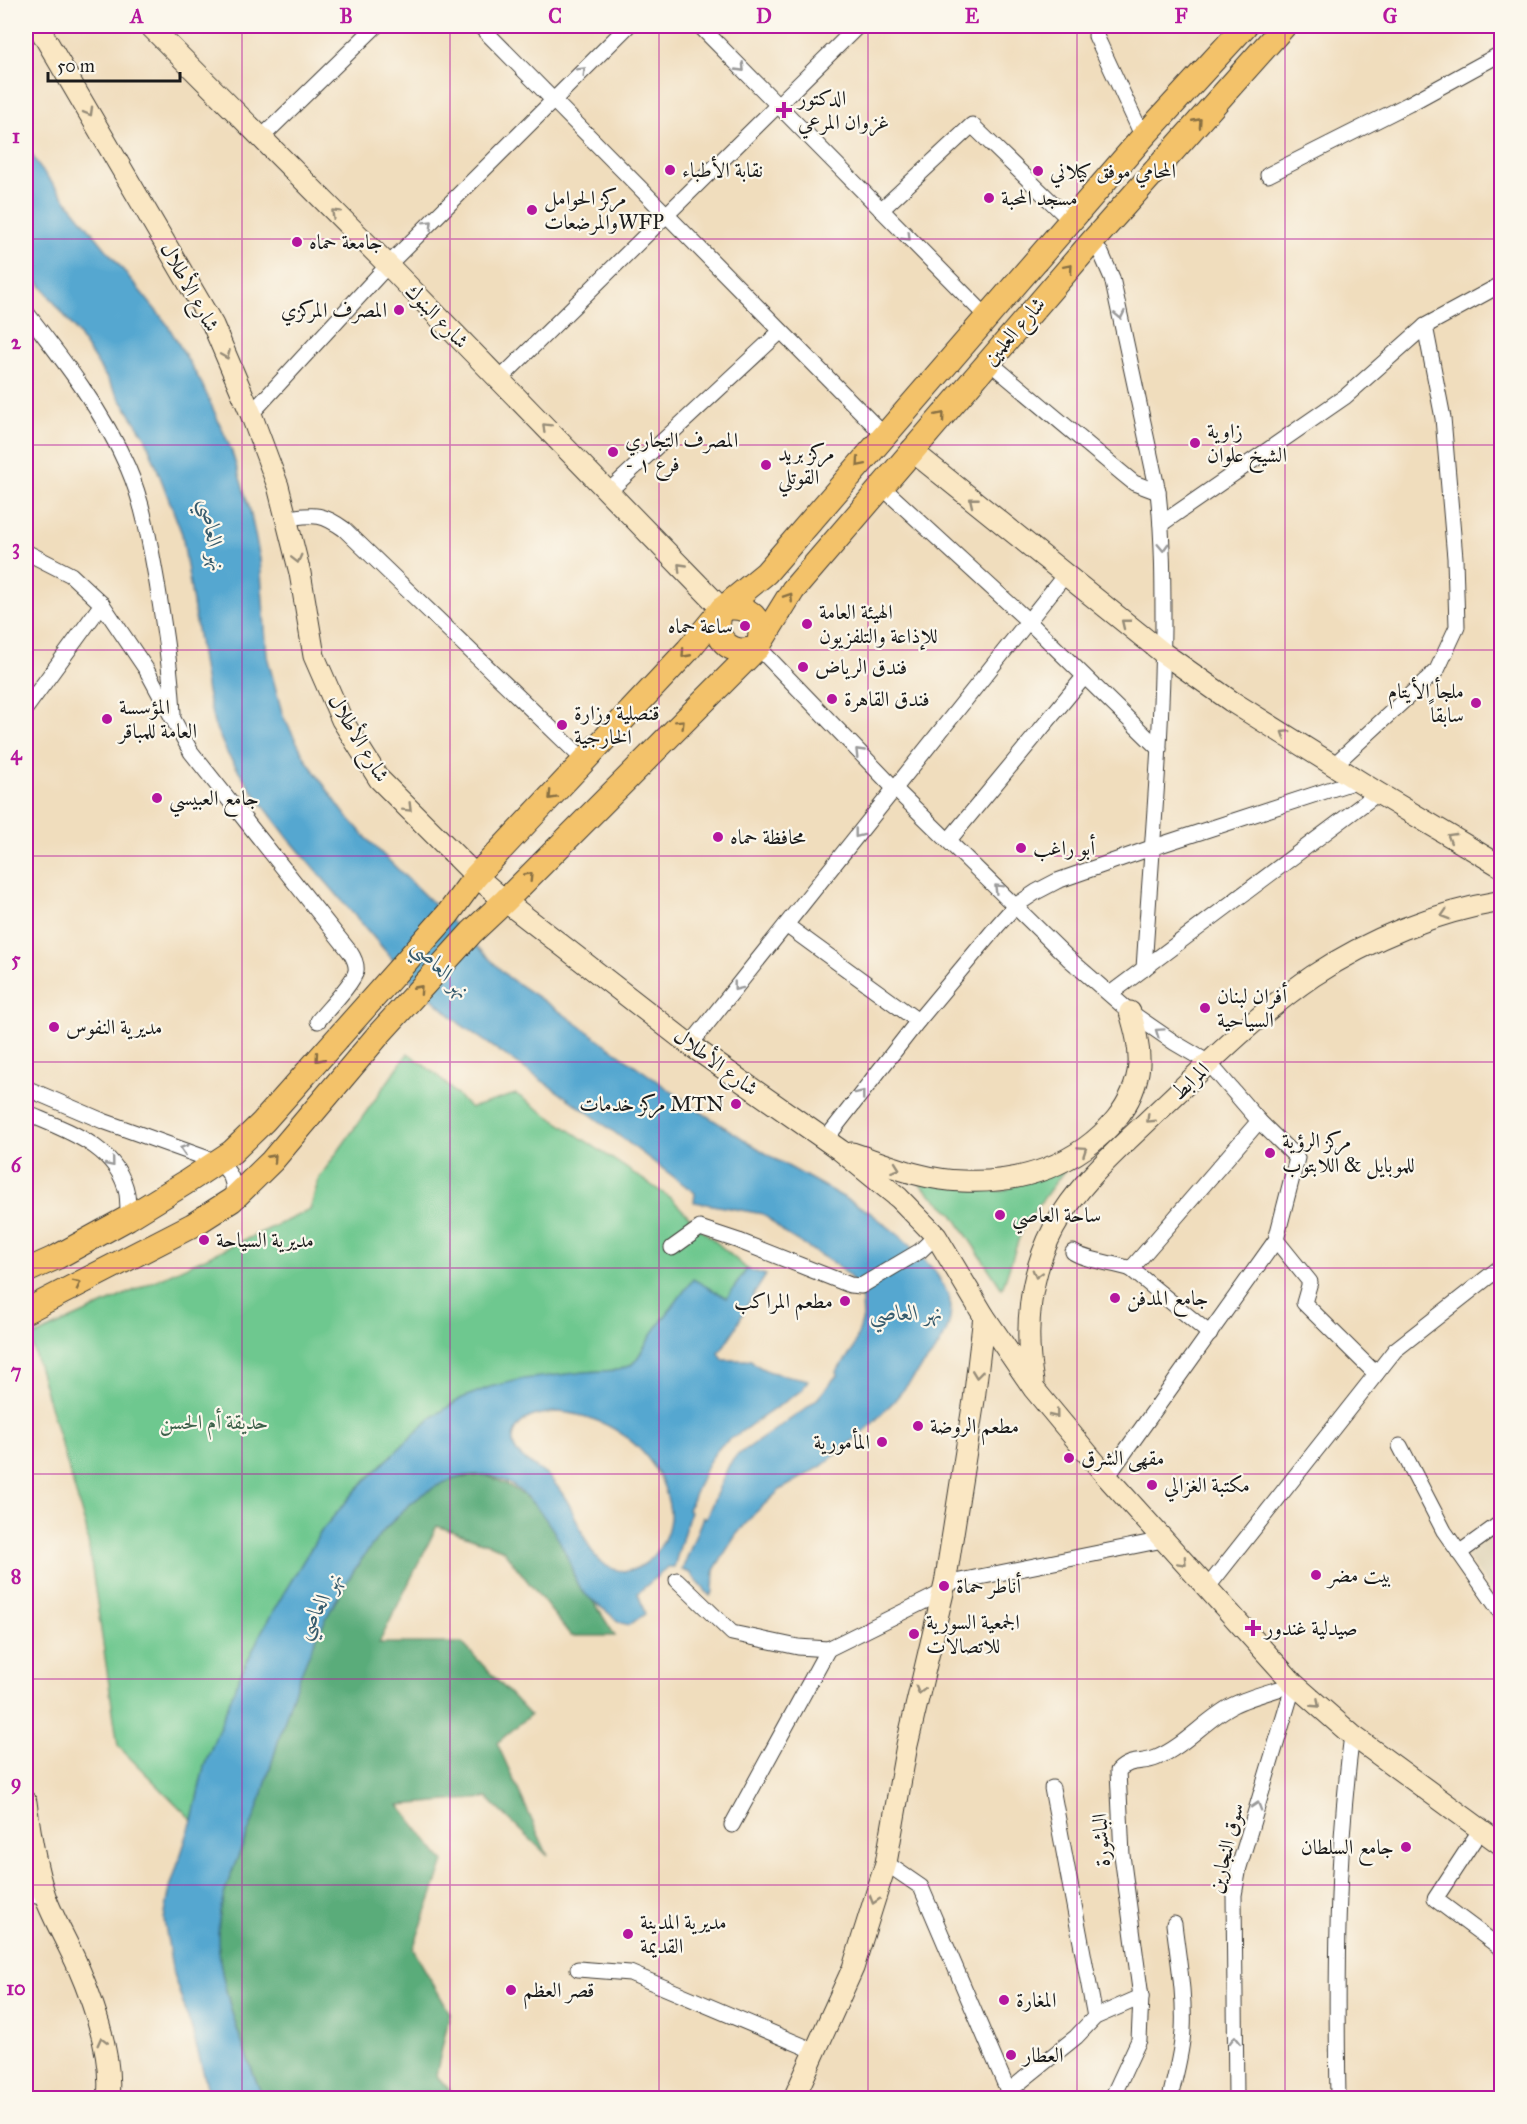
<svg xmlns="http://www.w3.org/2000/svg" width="1527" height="2124" font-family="'IM FELL Great Primer',Amiri,serif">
<rect width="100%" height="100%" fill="#fbf7ec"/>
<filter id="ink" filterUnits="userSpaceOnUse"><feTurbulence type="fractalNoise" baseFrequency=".0167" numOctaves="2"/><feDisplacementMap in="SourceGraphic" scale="12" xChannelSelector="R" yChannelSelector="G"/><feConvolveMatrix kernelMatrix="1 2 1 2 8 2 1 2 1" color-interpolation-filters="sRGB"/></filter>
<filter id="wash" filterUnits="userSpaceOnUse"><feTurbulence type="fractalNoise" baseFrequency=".008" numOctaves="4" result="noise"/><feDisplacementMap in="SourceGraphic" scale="24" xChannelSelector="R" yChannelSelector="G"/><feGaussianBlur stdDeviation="1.35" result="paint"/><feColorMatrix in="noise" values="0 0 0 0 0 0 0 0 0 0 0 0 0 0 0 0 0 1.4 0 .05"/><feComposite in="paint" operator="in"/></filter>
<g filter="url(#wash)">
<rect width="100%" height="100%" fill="#f0ddbd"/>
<path fill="#ded2b4" d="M 1501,1526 L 1501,1604 L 1465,1554 Z"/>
<g fill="#6ec88f" stroke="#457256" stroke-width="1.5">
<path d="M 408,1053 L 437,1075 L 470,1108 L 516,1094 L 672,1199 L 700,1228 L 747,1269 L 727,1298 L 652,1334 L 637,1359 L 631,1365 L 619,1370 L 585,1372 L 462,1398 L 431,1418 L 358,1488 L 322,1531 L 262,1631 L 237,1682 L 204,1767 L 192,1820 L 118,1746 L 86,1528 L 30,1338 L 310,1210 L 319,1178 Z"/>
<path d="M 1072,1160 L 1023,1226 L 1002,1289 L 952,1213 L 905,1171 L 953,1186 L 1003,1191 Z"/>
</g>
<path fill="#5aac7a" stroke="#3b644b" stroke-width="1.5" d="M 485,1475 C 527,1490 551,1516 568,1557 C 572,1567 574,1579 579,1588 C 584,1594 591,1598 595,1604 C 602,1615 609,1626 615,1636 L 571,1636 L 502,1549 L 437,1526 L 379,1643 L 462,1643 L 530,1715 L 497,1743 L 548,1856 L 487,1798 L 399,1805 L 444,1862 L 413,1949 L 450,2013 L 436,2075 L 457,2098 L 263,2098 C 245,2053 217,1981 218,1933 C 219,1889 244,1848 257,1808 C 271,1769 281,1730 294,1691 C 318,1624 377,1511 445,1482 C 458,1477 472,1476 485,1475 Z"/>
<g fill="#55a7d0" stroke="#386276" stroke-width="1.5" fill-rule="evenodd">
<path d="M 26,145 L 40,168 L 167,324 L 202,384 L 231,449 L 250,510 L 260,559 L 267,656 L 283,716 L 307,761 L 344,813 L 371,843 L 509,978 L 562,1013 L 696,1109 L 775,1159 L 868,1211 L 901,1237 L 935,1271 L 948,1294 L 951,1307 L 950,1319 L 946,1333 L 936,1350 L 894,1401 L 869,1427 L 822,1466 L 780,1490 L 754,1514 L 736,1535 L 714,1570 L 713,1592 L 710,1596 L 690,1573 L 682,1570 L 703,1517 L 706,1518 L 729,1465 L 736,1456 L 804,1410 L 818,1398 L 837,1375 L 836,1372 L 853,1350 L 863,1318 L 862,1301 L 859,1290 L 849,1276 L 838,1266 L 786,1234 L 763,1214 L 694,1202 L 695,1193 L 590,1114 L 460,1024 L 406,975 L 289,839 L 256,796 L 228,755 L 214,724 L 207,692 L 182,534 L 145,437 L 74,328 L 26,266 Z"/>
<path d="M 747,1269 L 766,1275 L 746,1307 L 735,1329 L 719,1353 L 723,1360 L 751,1360 C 764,1375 789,1375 808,1380 L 802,1390 L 719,1447 L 708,1463 L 688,1510 L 690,1512 L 674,1567 L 668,1567 L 638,1593 L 645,1614 L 629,1625 C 617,1623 615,1618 606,1611 C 597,1603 584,1596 578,1585 C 573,1576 571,1564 566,1554 C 552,1524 521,1477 483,1475 C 394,1471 321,1618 295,1689 C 281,1728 271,1768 258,1807 C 244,1848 218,1890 218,1934 C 218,1985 244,2051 263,2098 L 210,2098 L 192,2030 L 173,1974 L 164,1919 L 170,1888 L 192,1820 L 204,1767 L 237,1682 L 262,1631 L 285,1591 L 322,1530 L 358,1488 L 431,1418 L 462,1398 L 490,1387 L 523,1379 L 585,1372 L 619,1370 L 631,1365 L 637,1359 L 652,1334 L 693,1279 L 727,1298 ZM 558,1412 C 604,1415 647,1443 664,1487 C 667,1496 671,1508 670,1518 C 667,1551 635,1587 602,1563 C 587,1552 576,1513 564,1496 C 560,1490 555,1483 550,1478 C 535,1464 501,1454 517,1428 C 525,1415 544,1413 558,1412 Z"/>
</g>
</g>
<g filter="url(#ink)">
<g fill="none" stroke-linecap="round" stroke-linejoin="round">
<defs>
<g id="minor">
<path d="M 480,26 L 884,435"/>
<path d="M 700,26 L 988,318"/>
<path d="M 1097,26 L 1096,36 L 1143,137"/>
<path d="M 261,138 L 376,26"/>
<path d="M 1268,175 L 1409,104 L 1502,53"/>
<path d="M 881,210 L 972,125 L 1071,221"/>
<path d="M 1090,244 L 1101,253 L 1112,278 L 1158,492 C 1163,538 1163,583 1163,628 C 1162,742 1151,855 1144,969"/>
<path d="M 26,312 C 64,361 103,411 128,468 C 144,505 150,544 157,583 C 164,627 171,670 173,714"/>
<path d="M 988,361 L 1123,474 L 1134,483 L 1158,492"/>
<path d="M 499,380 L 858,26"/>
<path d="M 251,414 L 388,265 L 628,26"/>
<path d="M 881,486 L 1028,621 L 1159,749"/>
<path d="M 609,491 L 781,331"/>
<path d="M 286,518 C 314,515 320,512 344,529 L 585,761"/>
<path d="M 1161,524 L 1346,396 L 1425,326 L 1502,284"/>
<path d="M 26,552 L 71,575 L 102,604 L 146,669 L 191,752 L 350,952 C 354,958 357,964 356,971 C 354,982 326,1011 318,1021"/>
<path d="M 758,647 L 894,788 L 1068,958 L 1130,1012 L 1175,1043 L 1209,1063 L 1259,1121 L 1297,1158 L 1276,1240 L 1107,1477"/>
<path d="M 26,708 L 102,604"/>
<path d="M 1334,765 L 1437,670 L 1457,627 L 1455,558 L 1443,418 L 1425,326"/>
<path d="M 949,840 L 1084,677"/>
<path d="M 786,925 L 918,1021"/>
<path d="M 1110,994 L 1378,793"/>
<path d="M 690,1045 L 1065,575"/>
<path d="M 26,1088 L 103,1121 L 217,1162 C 231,1171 236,1183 232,1200"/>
<path d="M 26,1113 C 65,1130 118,1146 127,1194 C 128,1202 128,1210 128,1218"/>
<path d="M 825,1140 L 918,1021 L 998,925 L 1015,906 L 1036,892 L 1057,881 L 1151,848 L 1359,780"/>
<path d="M 1276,1240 L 1310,1282 L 1304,1303 L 1376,1374"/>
<path d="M 672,1248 L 700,1228 L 739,1241 L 850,1285 L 861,1286 L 920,1251 L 936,1236"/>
<path d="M 1073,1252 C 1087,1261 1114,1263 1131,1269"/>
<path d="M 1210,1334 L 1131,1269 L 1259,1121"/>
<path d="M 1400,1446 L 1444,1531 L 1502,1614"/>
<path d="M 1459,1553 L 1502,1522"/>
<path d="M 677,1580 L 732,1633 L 798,1647 L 828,1649 L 943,1592"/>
<path d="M 945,1584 L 1163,1540"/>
<path d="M 1207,1588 L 1395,1350 L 1502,1266"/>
<path d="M 1052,1788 L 1095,2017"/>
<path d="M 732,1825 L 828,1649"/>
<path d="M 1481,1829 L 1435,1899 L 1502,1949"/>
<path d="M 886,1863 L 921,1887 L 1011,2098"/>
<path d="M 26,1894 L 46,1898"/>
<path d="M 578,1969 L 630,1973 L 815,2051"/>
<path d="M 1009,2091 L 1076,2037 L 1095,2017 L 1141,1997"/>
<path d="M 1112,2098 L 1139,2040 L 1141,1997 L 1122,1855 L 1118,1771 C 1130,1758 1142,1764 1156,1758 C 1185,1746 1206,1719 1233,1705 C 1251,1696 1274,1691 1294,1684"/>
<path d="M 1170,2098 C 1175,2076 1182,2053 1183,2030 C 1185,1995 1178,1958 1174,1924"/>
<path d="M 1236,2098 L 1234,1895 L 1239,1867 L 1294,1684"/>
<path d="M 1338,2098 C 1336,1977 1336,1856 1352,1735"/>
</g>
<g id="secondary">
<path d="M 38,26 L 213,325 L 251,414 L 278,486 L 300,573 L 314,656 L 342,720 L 379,779 L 476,876 L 505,901 L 690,1045 L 840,1150 L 899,1198 L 936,1236 L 984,1316 L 1034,1389 L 1107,1477 L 1294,1684 L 1352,1735 L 1502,1845"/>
<path d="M 150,26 L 388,265 L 722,609"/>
<path d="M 911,450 L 1163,653 L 1231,701 L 1378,793 L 1502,867"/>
<path d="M 852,1153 C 888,1165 923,1180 962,1181 C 1021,1184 1078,1165 1116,1119 C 1128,1104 1137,1085 1139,1065 C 1140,1047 1135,1029 1130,1012"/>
<path d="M 1033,1382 C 1024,1330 1029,1275 1054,1228 C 1079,1182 1119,1149 1156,1113 C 1206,1066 1256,1015 1313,976 C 1369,939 1435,912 1502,901"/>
<path d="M 26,1802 C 30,1833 35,1866 45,1896 C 53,1918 66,1940 76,1962 C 93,2001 113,2056 108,2098"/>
<path d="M 794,2098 L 853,1968 L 886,1863 L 907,1745 L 945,1584 L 974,1400 L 984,1316"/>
</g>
<g id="primary">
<path d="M 722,609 C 709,636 730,659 758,647"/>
<path d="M 759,645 L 793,590 L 1090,244 L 1284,26"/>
<path d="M 26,1271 L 57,1257 L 128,1218 L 185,1183 L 232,1152 L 263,1122 L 448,914 L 476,876 L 688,650 L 722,609 L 766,573 L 1143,137 L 1245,26"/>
<path d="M 26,1311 L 193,1225 L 232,1200 L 272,1161 L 380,1033 L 472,932 L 505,901 L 758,647 C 767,621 748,602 722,609"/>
</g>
</defs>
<use href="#minor" stroke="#3c3934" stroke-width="17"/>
<use href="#secondary" stroke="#3c3934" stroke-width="23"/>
<use href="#primary" stroke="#3c3934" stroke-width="26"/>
<use href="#minor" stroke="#fff" stroke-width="15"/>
<use href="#secondary" stroke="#fae7c3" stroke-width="21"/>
<use href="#primary" stroke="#f3c26a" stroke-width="24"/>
</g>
<defs><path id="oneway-chevron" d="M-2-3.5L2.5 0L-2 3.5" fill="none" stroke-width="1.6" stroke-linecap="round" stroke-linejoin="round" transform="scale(1.5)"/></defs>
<g stroke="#999">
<use href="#oneway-chevron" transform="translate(741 68) rotate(46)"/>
<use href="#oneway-chevron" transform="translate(582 71) rotate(-45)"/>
<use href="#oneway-chevron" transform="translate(429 224) rotate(-45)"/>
<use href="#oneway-chevron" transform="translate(907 237) rotate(45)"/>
<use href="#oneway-chevron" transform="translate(1120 315) rotate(78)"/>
<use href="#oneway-chevron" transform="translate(1163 547) rotate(88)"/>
<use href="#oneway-chevron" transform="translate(859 752) rotate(-134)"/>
<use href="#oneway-chevron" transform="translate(858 834) rotate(128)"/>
<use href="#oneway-chevron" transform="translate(998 888) rotate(-135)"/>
<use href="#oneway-chevron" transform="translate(737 987) rotate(128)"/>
<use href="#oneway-chevron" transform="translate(1159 1032) rotate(-145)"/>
<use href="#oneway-chevron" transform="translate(861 1094) rotate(-52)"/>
<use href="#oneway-chevron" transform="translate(184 1149) rotate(-162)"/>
<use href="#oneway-chevron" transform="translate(111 1163) rotate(51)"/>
<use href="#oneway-chevron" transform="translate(1257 1806) rotate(-73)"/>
<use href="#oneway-chevron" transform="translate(1235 2040) rotate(-91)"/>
</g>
<g stroke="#968c78">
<use href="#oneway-chevron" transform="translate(89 112) rotate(60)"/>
<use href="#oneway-chevron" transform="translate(335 213) rotate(-135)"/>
<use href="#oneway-chevron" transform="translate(226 355) rotate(67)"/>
<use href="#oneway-chevron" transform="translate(546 427) rotate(-135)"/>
<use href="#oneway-chevron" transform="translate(973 501) rotate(-141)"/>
<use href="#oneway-chevron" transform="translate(297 559) rotate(76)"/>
<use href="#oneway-chevron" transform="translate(681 567) rotate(-134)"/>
<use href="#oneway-chevron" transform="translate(1125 623) rotate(-141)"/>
<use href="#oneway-chevron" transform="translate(1285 734) rotate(-148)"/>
<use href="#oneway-chevron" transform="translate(408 808) rotate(45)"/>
<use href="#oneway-chevron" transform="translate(1451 837) rotate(-149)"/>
<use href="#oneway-chevron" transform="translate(1445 915) rotate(163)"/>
<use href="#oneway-chevron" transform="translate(1150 1119) rotate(136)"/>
<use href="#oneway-chevron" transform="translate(1083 1150) rotate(-34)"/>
<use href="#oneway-chevron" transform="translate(896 1168) rotate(20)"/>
<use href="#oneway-chevron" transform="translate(1037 1274) rotate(106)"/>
<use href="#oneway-chevron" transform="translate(977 1374) rotate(97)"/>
<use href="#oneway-chevron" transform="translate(1055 1414) rotate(51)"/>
<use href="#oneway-chevron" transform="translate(1183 1562) rotate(47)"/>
<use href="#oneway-chevron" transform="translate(920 1690) rotate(104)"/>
<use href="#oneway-chevron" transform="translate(1316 1704) rotate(43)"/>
<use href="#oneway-chevron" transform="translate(874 1900) rotate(107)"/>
<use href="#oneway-chevron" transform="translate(102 2041) rotate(-104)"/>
</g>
<g stroke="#886f43">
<use href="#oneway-chevron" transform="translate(1198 122) rotate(-48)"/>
<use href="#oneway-chevron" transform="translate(1069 268) rotate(-49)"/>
<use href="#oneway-chevron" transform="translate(941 416) rotate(-49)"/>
<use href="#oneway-chevron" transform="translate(860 463) rotate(131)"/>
<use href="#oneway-chevron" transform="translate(789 597) rotate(-57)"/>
<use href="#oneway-chevron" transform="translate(685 654) rotate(132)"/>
<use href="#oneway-chevron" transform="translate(681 723) rotate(-45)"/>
<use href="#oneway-chevron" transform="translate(552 796) rotate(133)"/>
<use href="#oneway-chevron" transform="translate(529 876) rotate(-46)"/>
<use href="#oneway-chevron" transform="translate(419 989) rotate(-48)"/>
<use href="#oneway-chevron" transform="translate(319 1058) rotate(131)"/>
<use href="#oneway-chevron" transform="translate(273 1158) rotate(-48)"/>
<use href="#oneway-chevron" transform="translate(77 1284) rotate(-27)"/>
</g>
</g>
<path fill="none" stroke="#b5179e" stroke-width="1.5" stroke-opacity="0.55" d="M 242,26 L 242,2098M 450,26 L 450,2098M 659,26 L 659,2098M 868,26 L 868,2098M 1077,26 L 1077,2098M 1285,26 L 1285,2098M 26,239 L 1502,239M 26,445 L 1502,445M 26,650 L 1502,650M 26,856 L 1502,856M 26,1062 L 1502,1062M 26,1268 L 1502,1268M 26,1474 L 1502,1474M 26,1679 L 1502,1679M 26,1885 L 1502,1885"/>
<g fill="#b5179e" stroke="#fbf7ec" stroke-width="2">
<path d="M781 101h6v6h6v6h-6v6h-6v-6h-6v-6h6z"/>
<circle cx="670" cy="170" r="6"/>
<circle cx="1038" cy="171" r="6"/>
<circle cx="989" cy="198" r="6"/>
<circle cx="532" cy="210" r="6"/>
<circle cx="297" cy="242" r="6"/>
<circle cx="399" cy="310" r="6"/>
<circle cx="1195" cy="443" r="6"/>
<circle cx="613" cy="452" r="6"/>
<circle cx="766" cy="465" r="6"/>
<circle cx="807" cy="624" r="6"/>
<circle cx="745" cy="626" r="6"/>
<circle cx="803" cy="667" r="6"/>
<circle cx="832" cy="699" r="6"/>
<circle cx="1476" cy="703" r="6"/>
<circle cx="107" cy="719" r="6"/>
<circle cx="562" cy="725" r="6"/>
<circle cx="157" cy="798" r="6"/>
<circle cx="718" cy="837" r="6"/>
<circle cx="1021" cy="848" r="6"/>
<circle cx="1205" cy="1008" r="6"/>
<circle cx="54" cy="1027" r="6"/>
<circle cx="736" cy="1104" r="6"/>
<circle cx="1270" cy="1153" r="6"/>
<circle cx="1000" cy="1215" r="6"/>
<circle cx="204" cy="1240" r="6"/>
<circle cx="1115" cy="1298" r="6"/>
<circle cx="845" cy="1301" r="6"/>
<circle cx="918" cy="1426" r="6"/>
<circle cx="882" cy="1442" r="6"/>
<circle cx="1069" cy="1458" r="6"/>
<circle cx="1152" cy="1485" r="6"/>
<circle cx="1316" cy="1575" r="6"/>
<circle cx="944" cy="1586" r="6"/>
<path d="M1250 1619h6v6h6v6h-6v6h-6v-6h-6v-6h6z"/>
<circle cx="914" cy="1634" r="6"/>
<circle cx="1406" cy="1847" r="6"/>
<circle cx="628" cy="1934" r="6"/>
<circle cx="511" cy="1990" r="6"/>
<circle cx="1004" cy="2000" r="6"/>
<circle cx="1011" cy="2055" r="6"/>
</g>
<g text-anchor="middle" stroke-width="4.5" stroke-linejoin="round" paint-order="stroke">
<g font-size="21" fill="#1c1c1c" stroke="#fbf7ec" text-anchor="start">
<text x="798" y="105">الدكتور<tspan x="798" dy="24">غزوان المرعي</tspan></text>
<text x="682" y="177">نقابة الأطباء</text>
<text x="1050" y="178">المحامي موفق كيلاني</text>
<text x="544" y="205">مركز الحوامل<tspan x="544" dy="24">والمرضعاتWFP</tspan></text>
<text x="1001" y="205">مسجد المحبة</text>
<text x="309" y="249">جامعة حماه</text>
<text x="387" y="317" text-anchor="end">المصرف المركزي</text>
<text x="1207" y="438">زاوية<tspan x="1207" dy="24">الشيخ علوان</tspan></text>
<text x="625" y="447">المصرف التجاري<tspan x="625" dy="24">- فرع ١</tspan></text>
<text x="778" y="460">مركز بريد<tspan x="778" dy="24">القوتلي</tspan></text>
<text x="819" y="619">الهيئة العامة<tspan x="819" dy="24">للإذاعة والتلفزيون</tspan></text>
<text x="733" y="633" text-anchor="end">ساعة حماه</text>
<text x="815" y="674">فندق الرياض</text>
<text x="1464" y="698" text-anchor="end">ملجأ الأيتام<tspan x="1464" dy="24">سابقاً</tspan></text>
<text x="844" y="706">فندق القاهرة</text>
<text x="119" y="714">المؤسسة<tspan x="119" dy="24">العامة للمباقر</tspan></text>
<text x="574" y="720">قنصلية وزارة<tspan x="574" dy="24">الخارجية</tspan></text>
<text x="169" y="805">جامع العبيسي</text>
<text x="730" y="844">محافظة حماه</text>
<text x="1033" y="855">أبو راغب</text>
<text x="1217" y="1003">أفران لبنان<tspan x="1217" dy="24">السياحية</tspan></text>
<text x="66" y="1034">مديرية النفوس</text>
<text x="724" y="1111" text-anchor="end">مركز خدمات MTN</text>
<text x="1282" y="1148">مركز الرؤية<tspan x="1282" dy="24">للموبايل &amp; اللابتوب</tspan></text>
<text x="1012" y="1222">ساحة العاصي</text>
<text x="216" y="1247">مديرية السياحة</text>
<text x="1127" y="1305">جامع المدفن</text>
<text x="833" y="1308" text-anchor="end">مطعم المراكب</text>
<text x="930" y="1433">مطعم الروضة</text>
<text x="870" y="1449" text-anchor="end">المأمورية</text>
<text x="1081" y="1465">مقهى الشرق</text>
<text x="1164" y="1492">مكتبة الغزالي</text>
<text x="1328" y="1582">بيت مضر</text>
<text x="956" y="1593">أناطر حماة</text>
<text x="926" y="1629">الجمعية السورية<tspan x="926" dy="24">للاتصالات</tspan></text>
<text x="1265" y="1635">صيدلية غندور</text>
<text x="1394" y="1854" text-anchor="end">جامع السلطان</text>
<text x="640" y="1929">مديرية المدينة<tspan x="640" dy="24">القديمة</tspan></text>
<text x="523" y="1997">قصر العظم</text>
<text x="1016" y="2007">المغارة</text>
<text x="1023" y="2062">العطار</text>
</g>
<g font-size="21" fill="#1c1c1c" stroke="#fbf7ec">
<text transform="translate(190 287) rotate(61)" y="7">شارع الأطلال</text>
<text transform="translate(437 316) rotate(46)" y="7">شارع البنوك</text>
<text transform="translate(1014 331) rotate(-49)" y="7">شارع العلمين</text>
<text transform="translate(359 738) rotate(59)" y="7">شارع الأطلال</text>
<text transform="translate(716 1062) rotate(36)" y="7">شارع الأطلال</text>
<text transform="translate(1190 1081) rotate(-44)" y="7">المرابط</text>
<text transform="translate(1101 1840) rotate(-94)" y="7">الباشورة</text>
<text transform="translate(1226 1848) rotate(-76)" y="7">سوق النجارين</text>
</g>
<g font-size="21" fill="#3d614a" stroke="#fbf7ec">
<text x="214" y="1429">حديقة أم الحسن</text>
</g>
<g font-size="22" font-style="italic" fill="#365b6d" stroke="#fbf7ec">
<text transform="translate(214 535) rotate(82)" y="8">نهر العاصي</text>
<text transform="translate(442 968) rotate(47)" y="8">نهر العاصي</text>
<text x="906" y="1320">نهر العاصي</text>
<text transform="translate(318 1605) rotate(-60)" y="8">نهر العاصي</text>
</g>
</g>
<rect width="1527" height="2124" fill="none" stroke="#fbf7ec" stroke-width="66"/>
<path d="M48 72v9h132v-9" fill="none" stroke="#1c1c1c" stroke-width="3"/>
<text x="57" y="72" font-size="18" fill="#1c1c1c" stroke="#fbf7ec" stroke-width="4.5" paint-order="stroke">50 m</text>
<rect x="33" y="33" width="1461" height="2058" fill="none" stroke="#b5179e" stroke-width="2"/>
<g font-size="20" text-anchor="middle" font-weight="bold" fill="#b5179e">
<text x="137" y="23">A</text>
<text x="346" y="23">B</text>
<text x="555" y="23">C</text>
<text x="764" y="23">D</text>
<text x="972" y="23">E</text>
<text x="1181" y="23">F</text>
<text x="1390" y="23">G</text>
<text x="16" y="143">1</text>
<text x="16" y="349">2</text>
<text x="16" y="554">3</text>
<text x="16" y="760">4</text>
<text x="16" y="966">5</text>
<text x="16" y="1172">6</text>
<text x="16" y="1378">7</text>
<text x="16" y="1583">8</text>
<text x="16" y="1789">9</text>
<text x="16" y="1995">10</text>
</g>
</svg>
